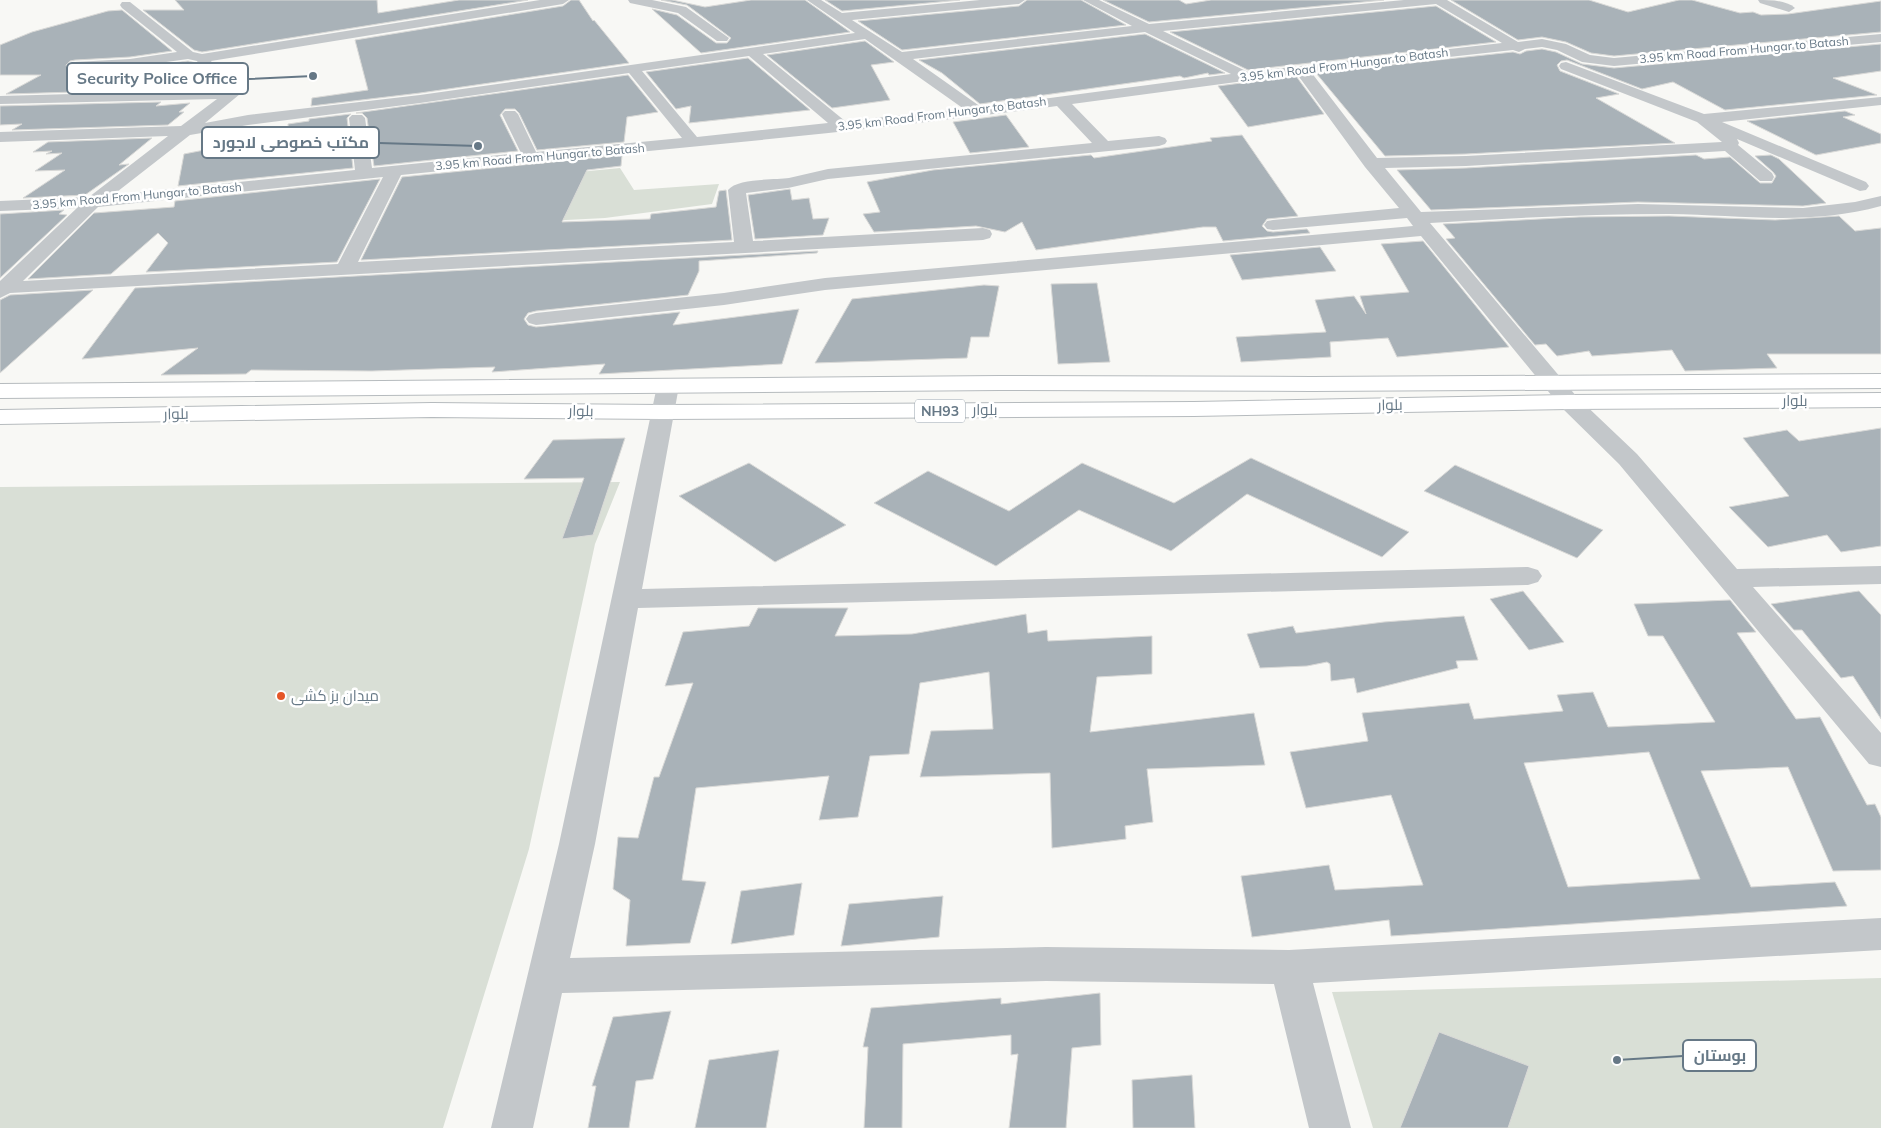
<svg xmlns="http://www.w3.org/2000/svg" width="1881" height="1128" font-family="Mulish,Cairo,sans-serif">
<rect width="100%" height="100%" fill="#f8f8f5"/>
<g fill="#d9dfd6">
<path d="M 620,168 L 634,190 L 719,184 L 712,204 L 605,218 L 527,222 L 528,177 Z"/>
<path d="M 620,482 L 595,544 L 529,849 L 443,1128 L 0,1128 L 0,487 Z"/>
<path d="M 1881,978 L 1881,1128 L 1373,1128 L 1332,992 Z"/>
</g>
<g fill="#a9b2b8" stroke="#d9d9d7" fill-rule="evenodd">
<path d="M 175,0 L 377,0 L 378,13 L 459,0 L 528,0 L 202,52 L 194,50 L 143,10 L 184,10 Z"/>
<path d="M 571,0 L 579,0 L 593,21 L 594,20 L 629,63 L 420,93 L 311,106 L 312,98 L 368,90 L 355,40 L 563,6 Z"/>
<path d="M 661,0 L 672,0 L 705,7 L 751,0 L 805,0 L 850,32 L 701,53 L 652,9 L 677,15 L 716,43 L 727,43 L 731,38 L 687,5 Z"/>
<path d="M 825,0 L 960,0 L 842,11 Z"/>
<path d="M 1027,0 L 1081,0 L 1126,25 L 902,50 L 858,21 L 1019,6 Z"/>
<path d="M 1103,0 L 1179,0 L 1186,4 L 1211,0 L 1384,0 L 1149,22 Z"/>
<path d="M 1451,0 L 1589,0 L 1628,12 L 1679,0 L 1692,0 L 1740,13 L 1753,12 L 1761,15 L 1788,14 L 1881,1 L 1881,32 L 1614,56 L 1591,53 L 1566,42 L 1542,37 L 1518,40 Z"/>
<path d="M 1436,6 L 1496,42 L 1248,70 L 1170,32 Z"/>
<path d="M 122,10 L 172,51 L 130,57 L 75,60 L 70,61 L 66,65 L 68,70 L 130,69 L 188,61 L 196,63 L 201,72 L 178,89 L 6,94 L 41,75 L 0,75 L 0,45 L 32,32 L 108,11 Z"/>
<path d="M 1145,34 L 1225,73 L 1209,75 L 1208,73 L 1184,78 L 1180,76 L 980,104 L 942,73 L 919,60 Z"/>
<path d="M 865,41 L 894,62 L 871,65 L 890,100 L 832,108 L 767,55 Z"/>
<path d="M 1881,44 L 1881,71 L 1833,78 L 1877,95 L 1725,110 L 1673,82 L 1642,89 L 1567,60 L 1561,61 L 1557,65 L 1560,71 L 1619,94 L 1596,98 L 1675,143 L 1466,154 L 1385,156 L 1316,73 L 1513,52 L 1520,54 L 1526,51 L 1542,49 L 1556,52 L 1582,64 L 1614,68 Z"/>
<path d="M 748,58 L 810,110 L 689,123 L 691,106 L 676,109 L 646,72 Z"/>
<path d="M 628,75 L 658,112 L 627,117 L 624,142 L 537,150 L 519,113 L 515,109 L 505,109 L 500,115 L 518,151 L 374,166 L 367,118 L 362,113 L 356,113 Z"/>
<path d="M 1296,76 L 1324,114 L 1248,127 L 1218,86 Z"/>
<path d="M 161,102 L 156,106 L 190,103 L 179,112 L 184,112 L 168,125 L 12,130 L 22,124 L 0,125 L 0,106 Z"/>
<path d="M 1845,111 L 1855,115 L 1843,117 L 1881,134 L 1881,143 L 1816,155 L 1747,121 Z"/>
<path d="M 351,114 L 347,118 L 353,168 L 178,186 L 184,154 L 240,143 L 241,146 L 289,138 L 288,124 L 309,121 L 309,119 Z"/>
<path d="M 1006,115 L 1029,147 L 970,153 L 953,122 Z"/>
<path d="M 1242,135 L 1298,216 L 1267,219 L 1262,226 L 1267,231 L 1273,232 L 1307,229 L 1310,233 L 1223,241 L 1216,227 L 1203,227 L 1036,250 L 1022,222 L 1005,232 L 976,226 L 874,232 L 863,214 L 880,212 L 867,182 L 933,170 L 1091,155 L 1094,158 L 1212,141 L 1210,138 Z"/>
<path d="M 152,138 L 119,165 L 129,164 L 85,195 L 23,198 L 65,170 L 35,171 L 62,153 L 46,154 L 52,151 L 33,152 L 48,142 Z"/>
<path d="M 622,155 L 621,166 L 587,170 L 562,222 L 650,219 L 651,214 L 716,207 L 719,191 L 726,190 L 732,240 L 361,260 L 402,177 Z"/>
<path d="M 1696,155 L 1704,159 L 1730,157 L 1760,183 L 1772,183 L 1776,176 L 1773,172 L 1755,156 L 1771,155 L 1779,159 L 1826,203 L 1803,206 L 1638,202 L 1431,210 L 1397,170 L 1466,168 Z"/>
<path d="M 380,179 L 337,262 L 146,272 L 168,243 L 158,233 L 111,274 L 28,279 L 94,213 L 174,207 L 175,201 Z"/>
<path d="M 790,189 L 792,200 L 809,198 L 813,219 L 829,218 L 823,235 L 755,239 L 748,195 Z"/>
<path d="M 64,210 L 59,214 L 67,215 L 0,278 L 0,214 Z"/>
<path d="M 1669,216 L 1775,220 L 1839,216 L 1855,231 L 1881,228 L 1881,354 L 1767,354 L 1777,368 L 1685,371 L 1672,350 L 1592,356 L 1589,351 L 1557,356 L 1546,344 L 1535,345 L 1446,239 L 1455,238 L 1443,224 L 1579,217 Z"/>
<path d="M 1423,241 L 1509,347 L 1397,357 L 1388,338 L 1330,342 L 1331,357 L 1241,362 L 1236,337 L 1326,332 L 1315,300 L 1354,296 L 1366,314 L 1360,296 L 1409,292 L 1381,244 Z"/>
<path d="M 1320,247 L 1336,271 L 1242,280 L 1230,255 Z"/>
<path d="M 818,251 L 817,253 L 699,261 L 699,271 L 688,295 L 536,311 L 528,313 L 524,319 L 528,325 L 536,327 L 680,312 L 673,325 L 799,309 L 782,364 L 599,374 L 605,364 L 492,372 L 495,367 L 372,371 L 251,370 L 246,374 L 161,375 L 198,348 L 82,359 L 135,288 Z"/>
<path d="M 1097,283 L 1110,362 L 1058,364 L 1051,284 Z"/>
<path d="M 984,285 L 999,286 L 989,337 L 971,337 L 967,358 L 815,363 L 852,299 Z"/>
<path d="M 93,290 L 0,373 L 0,300 L 10,295 Z"/>
<path d="M 1881,428 L 1881,546 L 1841,552 L 1827,535 L 1768,547 L 1729,507 L 1789,496 L 1743,438 L 1787,430 L 1799,441 Z"/>
<path d="M 625,438 L 593,535 L 562,539 L 584,478 L 524,479 L 553,440 Z"/>
<path d="M 1251,458 L 1409,532 L 1382,557 L 1247,494 L 1171,551 L 1079,510 L 996,566 L 874,503 L 928,471 L 1009,511 L 1082,463 L 1174,503 Z"/>
<path d="M 749,463 L 846,525 L 775,562 L 679,496 Z"/>
<path d="M 1455,465 L 1603,530 L 1577,558 L 1424,491 Z"/>
<path d="M 1523,591 L 1564,642 L 1529,650 L 1490,599 Z"/>
<path d="M 1859,591 L 1881,615 L 1881,719 L 1853,676 L 1841,678 L 1802,630 L 1794,630 L 1771,604 Z"/>
<path d="M 1730,600 L 1756,632 L 1737,633 L 1796,719 L 1820,717 L 1867,805 L 1875,804 L 1881,817 L 1881,870 L 1833,871 L 1788,767 L 1701,771 L 1751,887 L 1835,882 L 1847,906 L 1391,936 L 1389,920 L 1252,937 L 1241,876 L 1329,865 L 1335,890 L 1423,885 L 1391,795 L 1306,808 L 1290,752 L 1368,741 L 1362,713 L 1469,703 L 1474,719 L 1563,711 L 1557,695 L 1593,692 L 1608,727 L 1715,722 L 1663,636 L 1648,636 L 1634,604 ZM 1649,752 L 1700,879 L 1568,887 L 1524,763 Z"/>
<path d="M 758,608 L 848,608 L 835,636 L 912,634 L 1026,614 L 1028,633 L 1047,630 L 1048,641 L 1152,636 L 1152,674 L 1097,677 L 1090,732 L 1254,713 L 1265,765 L 1147,769 L 1153,822 L 1125,826 L 1126,839 L 1052,848 L 1050,773 L 920,777 L 931,731 L 993,729 L 989,672 L 920,683 L 909,754 L 870,756 L 858,817 L 819,820 L 829,776 L 696,788 L 682,880 L 706,882 L 690,943 L 626,946 L 630,900 L 613,889 L 618,837 L 638,838 L 654,777 L 659,777 L 693,683 L 665,686 L 683,632 L 749,626 Z"/>
<path d="M 1464,616 L 1478,660 L 1456,661 L 1458,668 L 1357,693 L 1354,678 L 1331,681 L 1330,664 L 1327,662 L 1307,666 L 1260,668 L 1247,634 L 1293,626 L 1296,633 L 1384,622 Z"/>
<path d="M 802,883 L 794,935 L 731,944 L 741,891 Z"/>
<path d="M 943,896 L 939,937 L 841,946 L 849,904 Z"/>
<path d="M 1100,993 L 1101,1045 L 1072,1048 L 1066,1128 L 1009,1128 L 1018,1054 L 1011,1055 L 1011,1035 L 903,1044 L 902,1128 L 864,1128 L 868,1047 L 863,1047 L 871,1008 L 1001,998 L 1001,1004 Z"/>
<path d="M 671,1011 L 653,1079 L 636,1081 L 629,1128 L 588,1128 L 596,1086 L 592,1086 L 613,1017 Z"/>
<path d="M 1439,1032 L 1529,1066 L 1508,1128 L 1400,1128 Z"/>
<path d="M 779,1050 L 766,1128 L 695,1128 L 709,1060 Z"/>
<path d="M 1192,1075 L 1195,1128 L 1133,1128 L 1132,1080 Z"/>
</g>
<g fill="none" stroke-linecap="round" stroke-linejoin="round">
<defs>
<g id="major">
<path d="M 1881,374 L 1881,388 L 1312,391 L 999,390 L 0,398 L 0,384 L 999,376 L 1312,377 Z"/>
<path d="M 1881,393 L 1881,407 L 1569,409 L 1194,416 L 662,419 L 432,417 L 0,424 L 0,410 L 432,403 L 662,405 L 1194,402 L 1569,395 Z"/>
</g>
</defs>
<use href="#major" stroke="#b6bbbe" stroke-width="2"/>
<g fill="#c3c7ca" fill-rule="evenodd">
<path d="M 540,0 L 569,0 L 563,4 L 211,61 L 220,75 L 240,94 L 205,123 L 248,115 L 420,95 L 855,33 L 807,0 L 821,0 L 842,13 L 980,0 L 1025,0 L 1019,4 L 852,20 L 902,52 L 1132,26 L 1083,0 L 1099,0 L 1149,24 L 1404,0 L 1447,0 L 1518,42 L 1542,39 L 1566,44 L 1590,55 L 1614,58 L 1881,34 L 1881,42 L 1614,66 L 1582,62 L 1557,50 L 1542,47 L 1525,49 L 1519,52 L 1513,50 L 1311,72 L 1377,158 L 1466,156 L 1722,142 L 1697,122 L 1561,69 L 1559,66 L 1561,63 L 1566,62 L 1704,114 L 1881,97 L 1881,105 L 1722,122 L 1866,182 L 1869,186 L 1866,190 L 1860,191 L 1737,139 L 1739,143 L 1738,145 L 1772,173 L 1774,177 L 1772,181 L 1760,181 L 1725,151 L 1466,166 L 1385,168 L 1421,212 L 1638,204 L 1803,208 L 1855,202 L 1881,196 L 1881,206 C 1809,226 1742,215 1669,214 C 1589,214 1509,218 1430,223 L 1577,397 L 1637,454 L 1737,569 L 1881,566 L 1881,584 L 1753,587 L 1881,733 L 1881,767 L 1869,764 L 1619,464 L 1561,407 L 1421,236 L 825,290 L 724,305 L 536,325 L 529,323 L 526,319 L 529,315 L 536,313 L 724,293 L 825,278 L 1413,226 L 1407,218 L 1273,230 L 1267,229 L 1264,225 L 1267,221 L 1273,220 L 1399,208 L 1365,167 L 1297,74 L 1072,104 L 1108,141 L 1159,136 L 1165,138 L 1167,141 L 1165,144 L 1159,146 L 828,179 L 788,188 L 746,193 L 753,241 L 983,228 L 990,230 L 992,234 L 990,238 L 983,240 L 10,293 L 0,298 L 0,281 L 77,208 L 0,211 L 0,201 L 89,197 L 168,136 L 0,142 L 0,132 L 181,126 L 217,99 L 0,104 L 0,96 L 219,90 L 209,81 L 197,61 L 188,59 L 130,67 L 70,69 L 68,66 L 70,63 L 75,62 L 130,59 L 177,52 L 122,8 L 120,5 L 122,2 L 130,2 L 193,52 L 202,54 ZM 1436,4 L 1502,43 L 1248,72 L 1163,31 ZM 1145,32 L 1231,74 L 981,107 L 913,59 ZM 865,39 L 964,109 L 845,121 L 763,54 ZM 749,56 L 828,123 L 697,137 L 642,71 ZM 629,73 L 682,138 L 536,152 L 518,114 L 515,111 L 505,111 L 502,114 L 521,153 L 372,168 L 365,118 L 362,115 L 352,115 L 349,118 L 355,170 L 113,195 L 190,135 L 248,125 L 420,103 ZM 1057,106 L 1092,143 L 828,169 C 815,172 802,175 789,178 C 775,180 737,178 728,190 L 734,242 L 358,262 L 401,175 C 620,153 839,135 1057,106 ZM 383,177 L 338,264 L 23,281 L 98,207 Z"/>
<path d="M 628,0 L 652,0 L 686,7 L 729,38 L 727,41 L 717,41 L 678,13 L 630,3 Z"/>
<path d="M 1758,0 C 1770,0 1786,0 1795,8 L 1789,12 L 1760,3 Z"/>
<path d="M 668,379 L 676,381 L 679,386 L 642,589 L 1528,567 L 1538,570 L 1542,576 L 1538,582 L 1528,585 L 638,608 L 595,844 L 570,958 L 1046,947 L 1289,950 L 1881,918 L 1881,950 L 1313,983 L 1351,1128 L 1309,1128 L 1274,984 L 1046,981 L 562,993 L 533,1128 L 491,1128 L 559,844 L 657,386 L 660,381 Z"/>
</g>
<use href="#major" fill="#fff" fill-rule="evenodd"/>
</g>
<circle fill="#e55628" stroke="#fff" stroke-width="2" cx="281" cy="696" r="5"/>
<g text-anchor="middle" stroke-width="5" stroke-linejoin="round" paint-order="stroke">
<g font-size="12" fill="#667886" stroke="#fff">
<text transform="translate(1744 50) rotate(-5)" y="4">3.95 km Road From Hungar to Batash</text>
<text transform="translate(1344 65) rotate(-7)" y="4">3.95 km Road From Hungar to Batash</text>
<text transform="translate(942 114) rotate(-7)" y="4">3.95 km Road From Hungar to Batash</text>
<text transform="translate(540 157) rotate(-5)" y="4">3.95 km Road From Hungar to Batash</text>
<text transform="translate(137 196) rotate(-5)" y="4">3.95 km Road From Hungar to Batash</text>
</g>
<rect fill="#fff" stroke="#94a0aa" stroke-width="1" x="915" y="399.5" width="50" height="23" rx="4"/>
<g font-size="14" font-weight="bold" fill="#667886">
<text x="940" y="416">NH93</text>
</g>
<g font-size="15" fill="#667886" stroke="#fff">
<text x="1795" y="406">بلوار</text>
<text transform="translate(1390 405) rotate(-1)" y="5">بلوار</text>
<text x="985" y="415">بلوار</text>
<text transform="translate(581 411) rotate(1)" y="5">بلوار</text>
<text transform="translate(176 414) rotate(-1)" y="5">بلوار</text>
</g>
<g font-size="15" fill="#667886" stroke="#fff" text-anchor="start">
<text x="291" y="701">میدان بز کشی</text>
</g>
</g>
<path fill="none" stroke="#667886" stroke-width="2" d="M313 76L248 79M478 146L379 143M1617 1060L1683 1056"/>
<g fill="#667886" stroke="#fff" stroke-width="2">
<circle cx="313" cy="76" r="5"/>
<circle cx="478" cy="146" r="5"/>
<circle cx="1617" cy="1060" r="5"/>
</g>
<g fill="#fff" stroke="#667886" stroke-width="2">
<rect x="67" y="63" width="181" height="31" rx="5"/>
<rect x="202" y="127" width="177" height="31" rx="5"/>
<rect x="1683" y="1040" width="73" height="31" rx="5"/>
</g>
<g font-size="16" text-anchor="middle" font-weight="bold" fill="#667886">
<text x="157" y="84">Security Police Office</text>
<text x="291" y="148">مکتب خصوصی لاجورد</text>
<text x="1720" y="1061">بوستان</text>
</g>
</svg>
